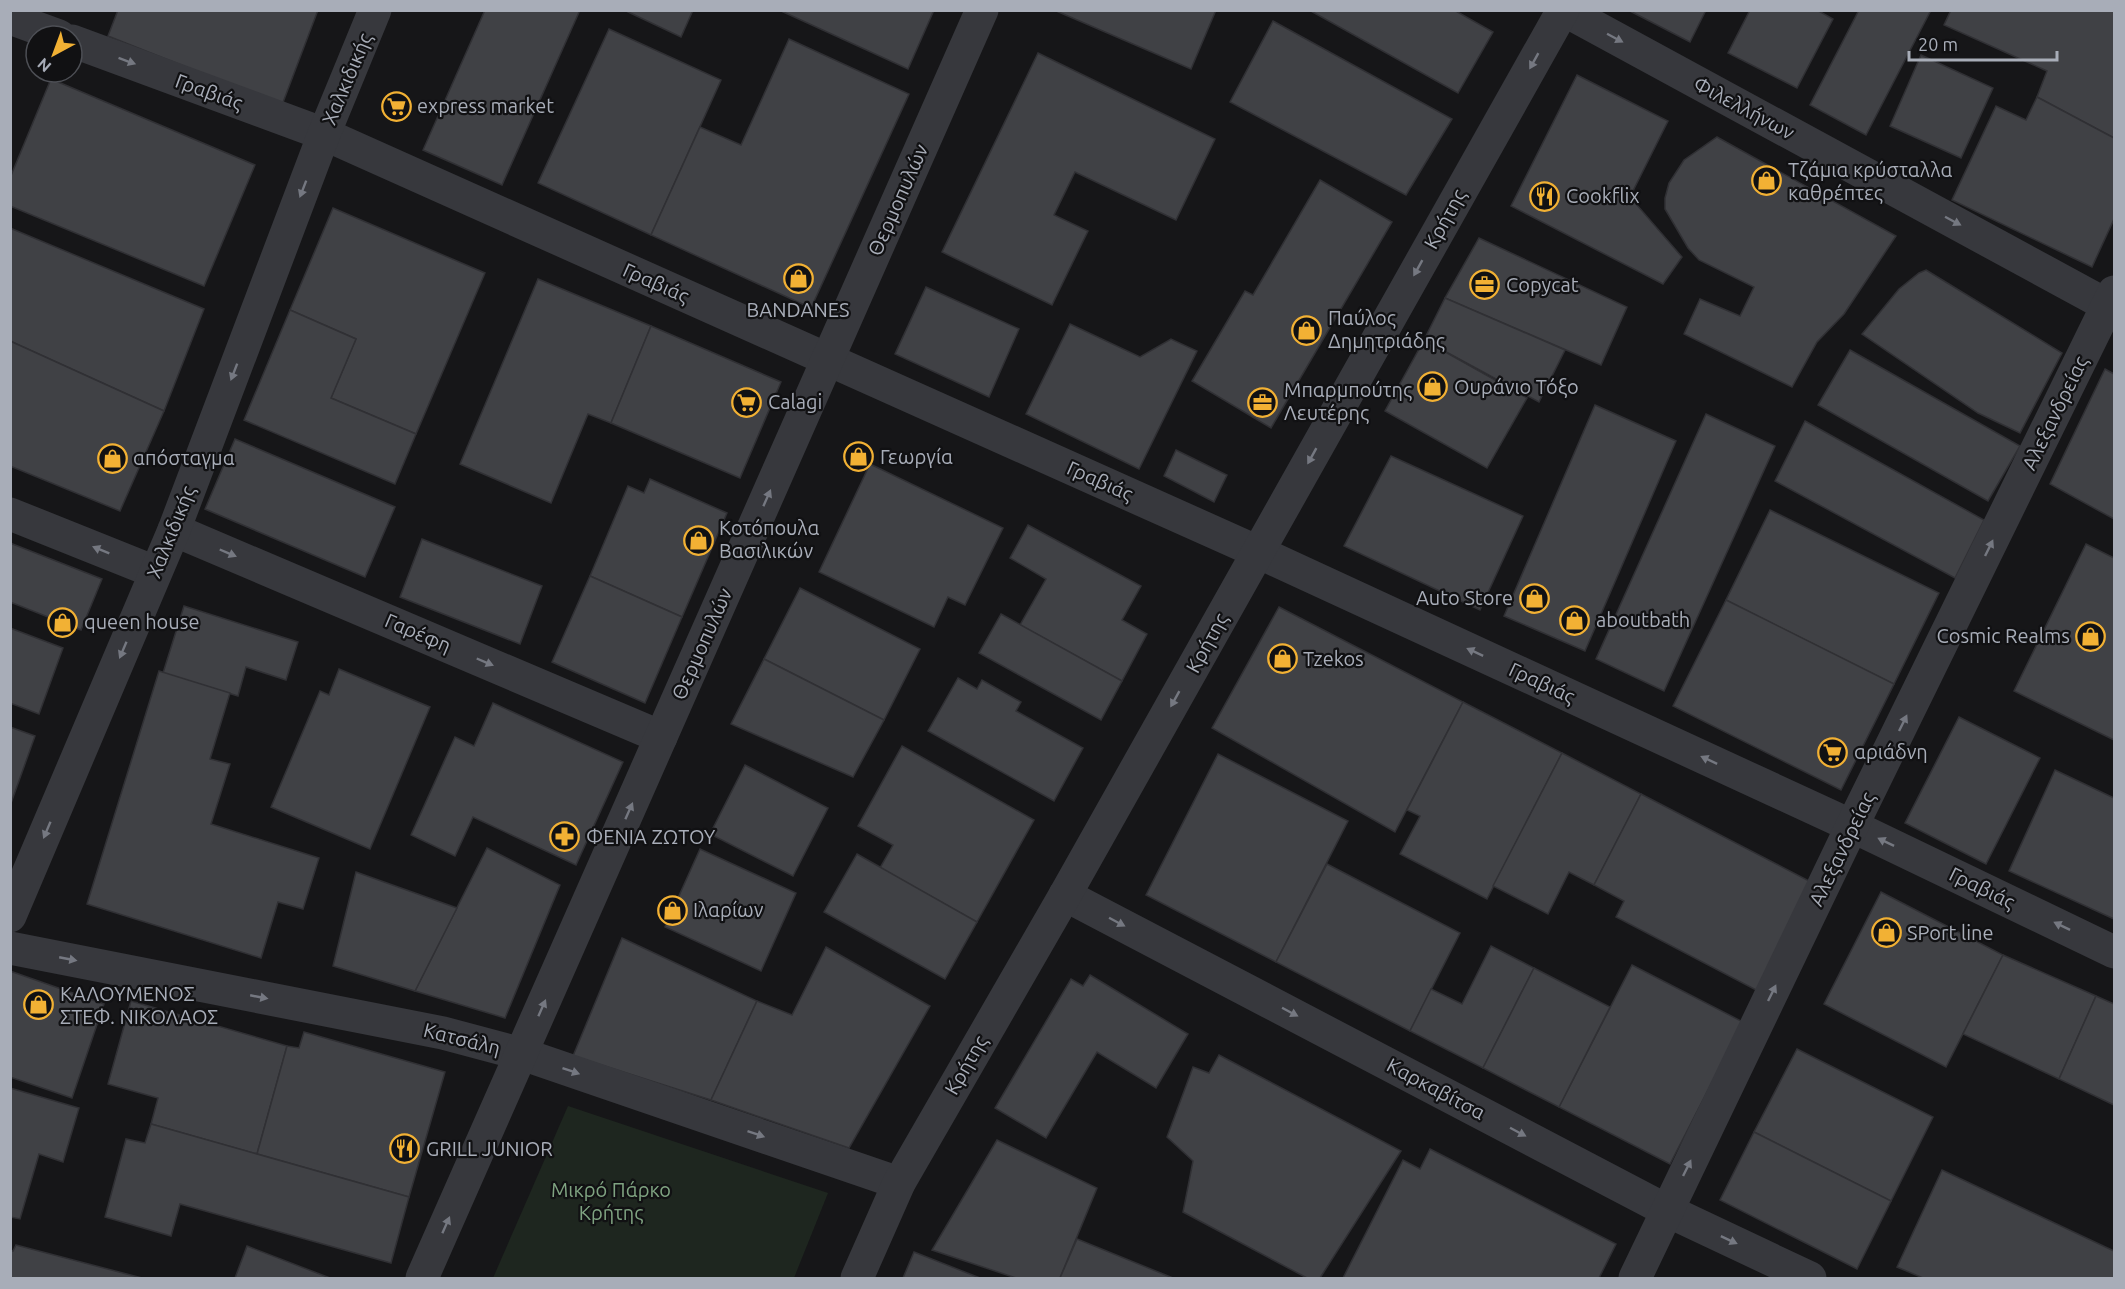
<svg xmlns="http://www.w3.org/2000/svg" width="2125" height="1289" font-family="Ubuntu,sans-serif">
<rect width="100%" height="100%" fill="#161618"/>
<path fill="#1e261f" d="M 568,1106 L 828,1193 L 794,1278 L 493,1278 Z"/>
<g fill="#404145" stroke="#303034" stroke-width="1.5">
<path d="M 118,10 L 318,10 L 282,105 L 108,36 Z"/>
<path d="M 485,10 L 580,10 L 502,185 L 423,150 Z"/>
<path d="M 624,10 L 693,10 L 681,37 Z"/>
<path d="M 779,10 L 934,10 L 908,69 Z"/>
<path d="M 1054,10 L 1216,10 L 1191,69 Z"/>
<path d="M 1309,10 L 1454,10 L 1493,32 L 1458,93 Z"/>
<path d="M 1628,10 L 1706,10 L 1690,42 Z"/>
<path d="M 1750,10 L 1817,10 L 1833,19 L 1797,88 L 1728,53 Z"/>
<path d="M 1859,10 L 1931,10 L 1866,135 L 1810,105 Z"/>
<path d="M 1951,10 L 2114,10 L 2114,138 L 2037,97 L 2047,71 L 1944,25 Z"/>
<path d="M 1273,21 L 1452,119 L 1406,195 L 1230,102 Z"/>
<path d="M 609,29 L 721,80 L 651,235 L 538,183 Z"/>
<path d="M 789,39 L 909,94 L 811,308 L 651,235 L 700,127 L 741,145 Z"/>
<path d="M 1038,53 L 1215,139 L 1176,220 L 1075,172 L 1054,215 L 1088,231 L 1052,305 L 942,252 Z"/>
<path d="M 1921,55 L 1993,88 L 1961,158 L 1890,126 Z"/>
<path d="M 1577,75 L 1668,121 L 1630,197 L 1682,257 L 1663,284 L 1511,206 Z"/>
<path d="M 51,79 L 255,165 L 204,286 L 10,206 L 10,178 Z"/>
<path d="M 2037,97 L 2114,138 L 2114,219 L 2092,267 L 1952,200 L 1996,106 L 2026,120 Z"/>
<path d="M 1717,137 L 1896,236 L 1844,314 L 1817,342 L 1792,387 L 1684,334 L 1700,299 L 1740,316 L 1754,287 L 1699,260 L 1688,248 L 1665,209 L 1665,198 L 1669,183 L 1684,160 Z"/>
<path d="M 1320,180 L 1392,222 L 1271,428 L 1192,381 L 1245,291 L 1253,295 Z"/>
<path d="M 333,208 L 485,273 L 416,434 L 331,398 L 356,339 L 290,310 Z"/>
<path d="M 10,228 L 204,309 L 164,411 L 10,341 Z"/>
<path d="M 1479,238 L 1627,307 L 1601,365 L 1445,298 Z"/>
<path d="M 1926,270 L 2062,353 L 2020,433 L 1978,413 L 1862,334 L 1899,289 L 1919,273 Z"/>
<path d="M 538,279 L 651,326 L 611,423 L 588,414 L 551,503 L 460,464 Z"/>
<path d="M 926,287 L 1019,329 L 989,397 L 895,354 Z"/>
<path d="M 1445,298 L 1565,350 L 1539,402 L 1424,340 Z"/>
<path d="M 290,310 L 356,339 L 331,398 L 416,434 L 395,484 L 244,420 Z"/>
<path d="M 1070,324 L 1140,357 L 1171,339 L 1197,351 L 1139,469 L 1026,414 Z"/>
<path d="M 651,326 L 781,382 L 740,478 L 611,423 Z"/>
<path d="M 1424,340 L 1527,398 L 1487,468 L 1385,411 Z"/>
<path d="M 10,341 L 164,411 L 120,511 L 10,466 Z"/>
<path d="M 1850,350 L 2020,446 L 1988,501 L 1818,405 Z"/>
<path d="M 2105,369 L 2114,374 L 2114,519 L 2050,484 Z"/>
<path d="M 1595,405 L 1676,441 L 1585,651 L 1504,616 Z"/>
<path d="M 1706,414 L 1775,446 L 1664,691 L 1596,659 Z"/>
<path d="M 1805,421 L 1984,520 L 1955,578 L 1775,481 Z"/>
<path d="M 235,439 L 395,507 L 365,577 L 205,509 Z"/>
<path d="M 1176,450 L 1227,475 L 1214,502 L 1164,476 Z"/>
<path d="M 1391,456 L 1523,516 L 1480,610 L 1344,546 Z"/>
<path d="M 870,464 L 1003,528 L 965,605 L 948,597 L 934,627 L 819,572 Z"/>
<path d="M 650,479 L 727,513 L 682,617 L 590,576 L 628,486 L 644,493 Z"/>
<path d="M 1770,510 L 1939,593 L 1894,684 L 1726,600 Z"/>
<path d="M 1028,525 L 1141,586 L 1122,620 L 1147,634 L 1122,681 L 1020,625 L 1046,579 L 1010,558 Z"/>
<path d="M 422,539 L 542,586 L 520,644 L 400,597 Z"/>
<path d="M 10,543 L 102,579 L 81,630 L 10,602 Z"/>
<path d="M 2086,544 L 2114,558 L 2114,740 L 2014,691 Z"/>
<path d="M 590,576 L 682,617 L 645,703 L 552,662 Z"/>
<path d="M 800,588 L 920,649 L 884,720 L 764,659 Z"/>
<path d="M 1726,600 L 1894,684 L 1841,790 L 1673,706 Z"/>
<path d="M 184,606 L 298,642 L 286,680 L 246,667 L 238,696 L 163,673 Z"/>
<path d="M 1279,607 L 1463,702 L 1395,832 L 1212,728 Z"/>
<path d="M 1001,614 L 1122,681 L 1101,720 L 979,653 Z"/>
<path d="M 10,628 L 63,648 L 39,714 L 10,703 Z"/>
<path d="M 764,659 L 884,720 L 853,777 L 731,724 Z"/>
<path d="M 339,669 L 430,707 L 370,849 L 271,807 L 320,691 L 329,695 Z"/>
<path d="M 159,671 L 230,693 L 210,759 L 230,764 L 211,824 L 319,858 L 303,909 L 278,902 L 261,958 L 87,904 Z"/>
<path d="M 958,678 L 977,689 L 982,680 L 1021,702 L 1016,711 L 1083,748 L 1054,801 L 928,731 Z"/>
<path d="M 1463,702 L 1562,753 L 1487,899 L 1400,854 L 1420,816 L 1407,810 Z"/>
<path d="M 493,703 L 623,762 L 576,865 L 473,817 L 455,856 L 411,835 L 455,737 L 474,746 Z"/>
<path d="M 1959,717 L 2040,758 L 1986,864 L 1905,823 Z"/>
<path d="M 10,727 L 35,736 L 10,806 Z"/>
<path d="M 902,746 L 1034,820 L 977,922 L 880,868 L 893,845 L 858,826 Z"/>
<path d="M 1562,753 L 1641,794 L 1594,885 L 1569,872 L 1548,914 L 1493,886 Z"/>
<path d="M 1218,754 L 1348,821 L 1276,962 L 1146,895 Z"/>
<path d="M 745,765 L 828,808 L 793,876 L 710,834 Z"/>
<path d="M 2055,770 L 2114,798 L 2114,919 L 2009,871 Z"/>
<path d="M 1641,794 L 1813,883 L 1758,991 L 1616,917 L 1624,901 L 1594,885 Z"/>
<path d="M 487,848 L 560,885 L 505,1018 L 415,991 Z"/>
<path d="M 700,849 L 796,893 L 761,971 L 665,927 Z"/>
<path d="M 857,854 L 977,922 L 945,979 L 824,912 Z"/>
<path d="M 1327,864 L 1460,933 L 1410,1031 L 1276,962 Z"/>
<path d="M 356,872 L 457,908 L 415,991 L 333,966 Z"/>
<path d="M 1881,892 L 2003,955 L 1946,1067 L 1824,1004 Z"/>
<path d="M 622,938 L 757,1001 L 711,1100 L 573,1056 Z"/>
<path d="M 1491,946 L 1534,968 L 1483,1068 L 1410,1031 L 1431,989 L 1462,1004 Z"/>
<path d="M 826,947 L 930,1006 L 849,1148 L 711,1100 L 757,1001 L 792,1015 Z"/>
<path d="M 2003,955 L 2096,996 L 2059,1079 L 1963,1034 Z"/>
<path d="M 1632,965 L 1743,1022 L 1670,1164 L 1559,1107 Z"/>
<path d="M 1534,968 L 1610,1007 L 1559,1107 L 1483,1068 Z"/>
<path d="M 10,971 L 104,1004 L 72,1098 L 10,1077 Z"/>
<path d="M 1090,975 L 1188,1034 L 1156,1088 L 1097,1052 L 1046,1138 L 995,1108 L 1071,979 L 1083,986 Z"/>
<path d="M 2096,996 L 2114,1004 L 2114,1105 L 2059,1079 Z"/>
<path d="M 131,1001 L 287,1046 L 257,1154 L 151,1124 L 158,1098 L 108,1084 Z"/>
<path d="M 304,1032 L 445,1072 L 409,1197 L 257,1154 L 287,1046 L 299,1048 Z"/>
<path d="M 1797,1049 L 1933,1117 L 1891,1201 L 1754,1132 Z"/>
<path d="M 1219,1055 L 1401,1151 L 1320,1278 L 1307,1278 L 1183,1212 L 1193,1161 L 1167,1137 L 1193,1067 L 1209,1073 Z"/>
<path d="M 10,1088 L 79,1108 L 63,1162 L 39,1154 L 20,1219 L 10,1217 Z"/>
<path d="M 151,1124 L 409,1197 L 391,1263 L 180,1204 L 171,1236 L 105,1217 L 126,1139 L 145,1143 Z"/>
<path d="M 1754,1132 L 1891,1201 L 1857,1269 L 1720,1200 Z"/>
<path d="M 997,1140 L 1097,1188 L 1060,1278 L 1016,1278 L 932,1250 Z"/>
<path d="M 1430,1149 L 1616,1244 L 1599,1278 L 1343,1278 L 1403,1160 L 1420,1169 Z"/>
<path d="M 1942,1170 L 2114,1251 L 2114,1278 L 1923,1278 L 1897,1267 Z"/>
<path d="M 1077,1239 L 1173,1278 L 1060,1278 Z"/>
<path d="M 16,1245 L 142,1278 L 10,1278 L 10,1250 L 13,1251 Z"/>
<path d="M 247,1246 L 330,1278 L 235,1278 Z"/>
<path d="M 914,1252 L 980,1278 L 903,1278 Z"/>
</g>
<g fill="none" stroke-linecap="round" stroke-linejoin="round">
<g stroke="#37383d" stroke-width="33">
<path d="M 1564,10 L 2114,309"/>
<path d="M 10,18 L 59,36"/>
<path d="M 72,41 L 324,134 L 1258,552 L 1852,826 L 2114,952"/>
<path d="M 10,514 L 155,572"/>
<path d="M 174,530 L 661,737"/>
<path d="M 1065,895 L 1666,1210 L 1810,1278"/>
<path d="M 10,916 L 174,530 L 324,134 L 375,10"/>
<path d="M 10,948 L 443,1033 L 522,1054 L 899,1183"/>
<path d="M 422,1278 L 982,10"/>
<path d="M 857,1278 L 899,1183 L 1065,895 L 1563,10"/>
<path d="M 1635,1278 L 1852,826 L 2114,292"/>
</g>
</g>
<defs><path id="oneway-solid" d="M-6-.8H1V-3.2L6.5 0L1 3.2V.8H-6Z" transform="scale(1.5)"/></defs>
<g fill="#757881">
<use href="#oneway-solid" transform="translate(1615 38) rotate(28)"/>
<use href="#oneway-solid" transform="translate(127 61) rotate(20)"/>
<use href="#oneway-solid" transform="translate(1534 61) rotate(119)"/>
<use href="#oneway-solid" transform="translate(303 189) rotate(111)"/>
<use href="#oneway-solid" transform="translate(1953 221) rotate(28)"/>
<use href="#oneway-solid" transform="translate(1418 268) rotate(119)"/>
<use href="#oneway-solid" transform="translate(234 372) rotate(111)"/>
<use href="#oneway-solid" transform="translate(1312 456) rotate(119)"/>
<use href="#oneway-solid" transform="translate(767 498) rotate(-66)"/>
<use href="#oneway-solid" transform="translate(1989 548) rotate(-64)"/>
<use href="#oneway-solid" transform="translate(101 550) rotate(-158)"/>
<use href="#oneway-solid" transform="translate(228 553) rotate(23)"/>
<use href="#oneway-solid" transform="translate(123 650) rotate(113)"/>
<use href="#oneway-solid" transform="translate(1475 652) rotate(-155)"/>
<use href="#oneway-solid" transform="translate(485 662) rotate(23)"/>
<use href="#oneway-solid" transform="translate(1175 699) rotate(119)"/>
<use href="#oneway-solid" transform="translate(1903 723) rotate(-64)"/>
<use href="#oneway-solid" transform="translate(1709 760) rotate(-155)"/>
<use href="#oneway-solid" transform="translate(629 811) rotate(-66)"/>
<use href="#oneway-solid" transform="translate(47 830) rotate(113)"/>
<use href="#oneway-solid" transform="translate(1886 842) rotate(-154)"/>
<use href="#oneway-solid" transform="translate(1117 922) rotate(28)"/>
<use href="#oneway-solid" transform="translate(2062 926) rotate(-154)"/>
<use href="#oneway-solid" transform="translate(68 959) rotate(11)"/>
<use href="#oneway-solid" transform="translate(1772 993) rotate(-64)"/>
<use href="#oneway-solid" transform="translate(259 997) rotate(11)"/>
<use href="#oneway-solid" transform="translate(542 1008) rotate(-66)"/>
<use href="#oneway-solid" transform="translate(1290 1012) rotate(28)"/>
<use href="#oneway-solid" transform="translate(571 1071) rotate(19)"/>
<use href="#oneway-solid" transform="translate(1518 1132) rotate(28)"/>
<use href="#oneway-solid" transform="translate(756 1134) rotate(19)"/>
<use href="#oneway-solid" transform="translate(1687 1168) rotate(-64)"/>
<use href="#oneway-solid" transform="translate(446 1225) rotate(-66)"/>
<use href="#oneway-solid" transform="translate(1729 1240) rotate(25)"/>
</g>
<defs>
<symbol id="supermarket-ring" viewBox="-11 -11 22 22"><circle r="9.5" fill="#111113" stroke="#f2b134" stroke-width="1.5"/><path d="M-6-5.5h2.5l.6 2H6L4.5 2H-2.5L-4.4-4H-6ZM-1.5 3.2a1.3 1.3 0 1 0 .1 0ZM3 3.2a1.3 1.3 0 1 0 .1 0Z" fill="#f2b134"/></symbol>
<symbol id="shop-ring" viewBox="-11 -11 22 22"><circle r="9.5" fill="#111113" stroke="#f2b134" stroke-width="1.5"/><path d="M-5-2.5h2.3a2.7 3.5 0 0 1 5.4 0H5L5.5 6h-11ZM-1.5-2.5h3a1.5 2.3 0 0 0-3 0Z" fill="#f2b134"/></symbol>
<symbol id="restaurant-ring" viewBox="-11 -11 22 22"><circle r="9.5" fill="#111113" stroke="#f2b134" stroke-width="1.5"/><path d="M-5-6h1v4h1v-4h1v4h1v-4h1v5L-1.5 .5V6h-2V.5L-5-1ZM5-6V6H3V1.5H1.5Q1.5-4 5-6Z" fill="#f2b134"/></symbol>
<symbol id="office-ring" viewBox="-11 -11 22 22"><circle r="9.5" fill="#111113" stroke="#f2b134" stroke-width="1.5"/><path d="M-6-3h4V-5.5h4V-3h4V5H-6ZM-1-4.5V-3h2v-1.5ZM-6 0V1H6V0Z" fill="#f2b134"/></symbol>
<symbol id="pharmacy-ring" viewBox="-11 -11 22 22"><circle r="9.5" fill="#111113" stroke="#f2b134" stroke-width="1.5"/><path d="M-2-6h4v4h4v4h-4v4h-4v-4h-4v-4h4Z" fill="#f2b134"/></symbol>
</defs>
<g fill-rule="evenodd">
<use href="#supermarket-ring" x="380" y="90" width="33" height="33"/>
<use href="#shop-ring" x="1750" y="164" width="33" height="33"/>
<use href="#restaurant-ring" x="1528" y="180" width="33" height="33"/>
<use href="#shop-ring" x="782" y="262" width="33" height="33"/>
<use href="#office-ring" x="1468" y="268" width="33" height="33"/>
<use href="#shop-ring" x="1290" y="314" width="33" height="33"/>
<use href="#shop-ring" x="1416" y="370" width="33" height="33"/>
<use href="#supermarket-ring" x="730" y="386" width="33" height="33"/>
<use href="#office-ring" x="1246" y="386" width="33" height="33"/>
<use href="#shop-ring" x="842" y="440" width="33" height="33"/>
<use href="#shop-ring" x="96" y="442" width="33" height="33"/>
<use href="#shop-ring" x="682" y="524" width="33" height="33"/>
<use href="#shop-ring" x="1518" y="582" width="33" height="33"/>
<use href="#shop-ring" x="1558" y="604" width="33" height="33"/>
<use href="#shop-ring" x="46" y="606" width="33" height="33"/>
<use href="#shop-ring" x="2074" y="620" width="33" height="33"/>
<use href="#shop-ring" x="1266" y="642" width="33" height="33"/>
<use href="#supermarket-ring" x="1816" y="736" width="33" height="33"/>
<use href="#pharmacy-ring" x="548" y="820" width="33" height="33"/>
<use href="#shop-ring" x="656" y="894" width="33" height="33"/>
<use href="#shop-ring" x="1870" y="916" width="33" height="33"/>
<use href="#shop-ring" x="22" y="988" width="33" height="33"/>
<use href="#restaurant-ring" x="388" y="1132" width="33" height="33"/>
</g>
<g text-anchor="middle" stroke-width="4.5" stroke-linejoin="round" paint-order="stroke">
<g font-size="20" fill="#a8adb8" stroke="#111113">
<text transform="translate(347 79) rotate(-67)" y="7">Χαλκιδικής</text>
<text transform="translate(209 92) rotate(20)" y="7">Γραβιάς</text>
<text transform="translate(1744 108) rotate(28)" y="7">Φιλελλήνων</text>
<text transform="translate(898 200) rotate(-66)" y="7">Θερμοπυλών</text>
<text transform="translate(1445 219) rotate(-61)" y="7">Κρήτης</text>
<text transform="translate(656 283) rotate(24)" y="7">Γραβιάς</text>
<text transform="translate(2055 413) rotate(-64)" y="7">Αλεξανδρείας</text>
<text transform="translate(1100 481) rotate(24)" y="7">Γραβιάς</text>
<text transform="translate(171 532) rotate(-68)" y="7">Χαλκιδικής</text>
<text transform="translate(418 633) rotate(23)" y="7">Γαρέφη</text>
<text transform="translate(1207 643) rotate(-61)" y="7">Κρήτης</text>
<text transform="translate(702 644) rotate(-66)" y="7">Θερμοπυλών</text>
<text transform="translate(1542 683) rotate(25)" y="7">Γραβιάς</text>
<text transform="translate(1842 849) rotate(-64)" y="7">Αλεξανδρείας</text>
<text transform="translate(1982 888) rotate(26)" y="7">Γραβιάς</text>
<text transform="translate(462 1039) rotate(14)" y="7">Κατσάλη</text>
<text transform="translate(966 1065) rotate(-60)" y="7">Κρήτης</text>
<text transform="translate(1436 1089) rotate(28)" y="7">Καρκαβίτσα</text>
</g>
<g font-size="20" fill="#a8adb8" stroke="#111113" text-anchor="start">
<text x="417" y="113">express market</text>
<text x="1788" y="177">Τζάμια κρύσταλλα<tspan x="1788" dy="23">καθρέπτες</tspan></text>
<text x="1566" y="203">Cookflix</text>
<text x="1506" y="292">Copycat</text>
<text x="798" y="317" text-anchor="middle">BANDANES</text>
<text x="1328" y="325">Παύλος<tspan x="1328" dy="23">Δημητριάδης</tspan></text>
<text x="1454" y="394">Ουράνιο Τόξο</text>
<text x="1284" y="397">Μπαρμπούτης<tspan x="1284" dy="23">Λευτέρης</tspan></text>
<text x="768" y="409">Calagi</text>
<text x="880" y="464">Γεωργία</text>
<text x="133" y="465">απόσταγμα</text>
<text x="719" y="535">Κοτόπουλα<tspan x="719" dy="23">Βασιλικών</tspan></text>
<text x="1513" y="605" text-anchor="end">Auto Store</text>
<text x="1596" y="627">aboutbath</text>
<text x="84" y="629">queen house</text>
<text x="2070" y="643" text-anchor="end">Cosmic Realms</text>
<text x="1303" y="666">Tzekos</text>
<text x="1854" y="759">αριάδνη</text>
<text x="586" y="844">ΦΕΝΙΑ ΖΩΤΟΥ</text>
<text x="693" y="917">Ιλαρίων</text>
<text x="1907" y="940">SPort line</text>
<text x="60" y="1001">ΚΑΛΟΥΜΕΝΟΣ<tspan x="60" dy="23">ΣΤΕΦ. ΝΙΚΟΛΑΟΣ</tspan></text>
<text x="426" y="1156">GRILL JUNIOR</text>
</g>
<g font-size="20" fill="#7fa381" stroke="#111113">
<text x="611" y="1197">Μικρό Πάρκο<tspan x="611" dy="23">Κρήτης</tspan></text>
</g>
</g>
<rect width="2125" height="1289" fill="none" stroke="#a8adb8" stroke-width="24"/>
<g transform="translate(54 54) rotate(221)"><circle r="28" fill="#111113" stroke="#4d4f55" stroke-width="1.5"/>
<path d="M0-4.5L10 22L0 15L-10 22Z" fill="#f2b134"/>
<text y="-9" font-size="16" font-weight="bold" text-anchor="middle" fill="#a8adb8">N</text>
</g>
<path d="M1909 51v9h148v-9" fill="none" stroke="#a8adb8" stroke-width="3"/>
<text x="1918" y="51" font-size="18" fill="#a8adb8" stroke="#111113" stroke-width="4.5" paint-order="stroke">20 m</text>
</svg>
